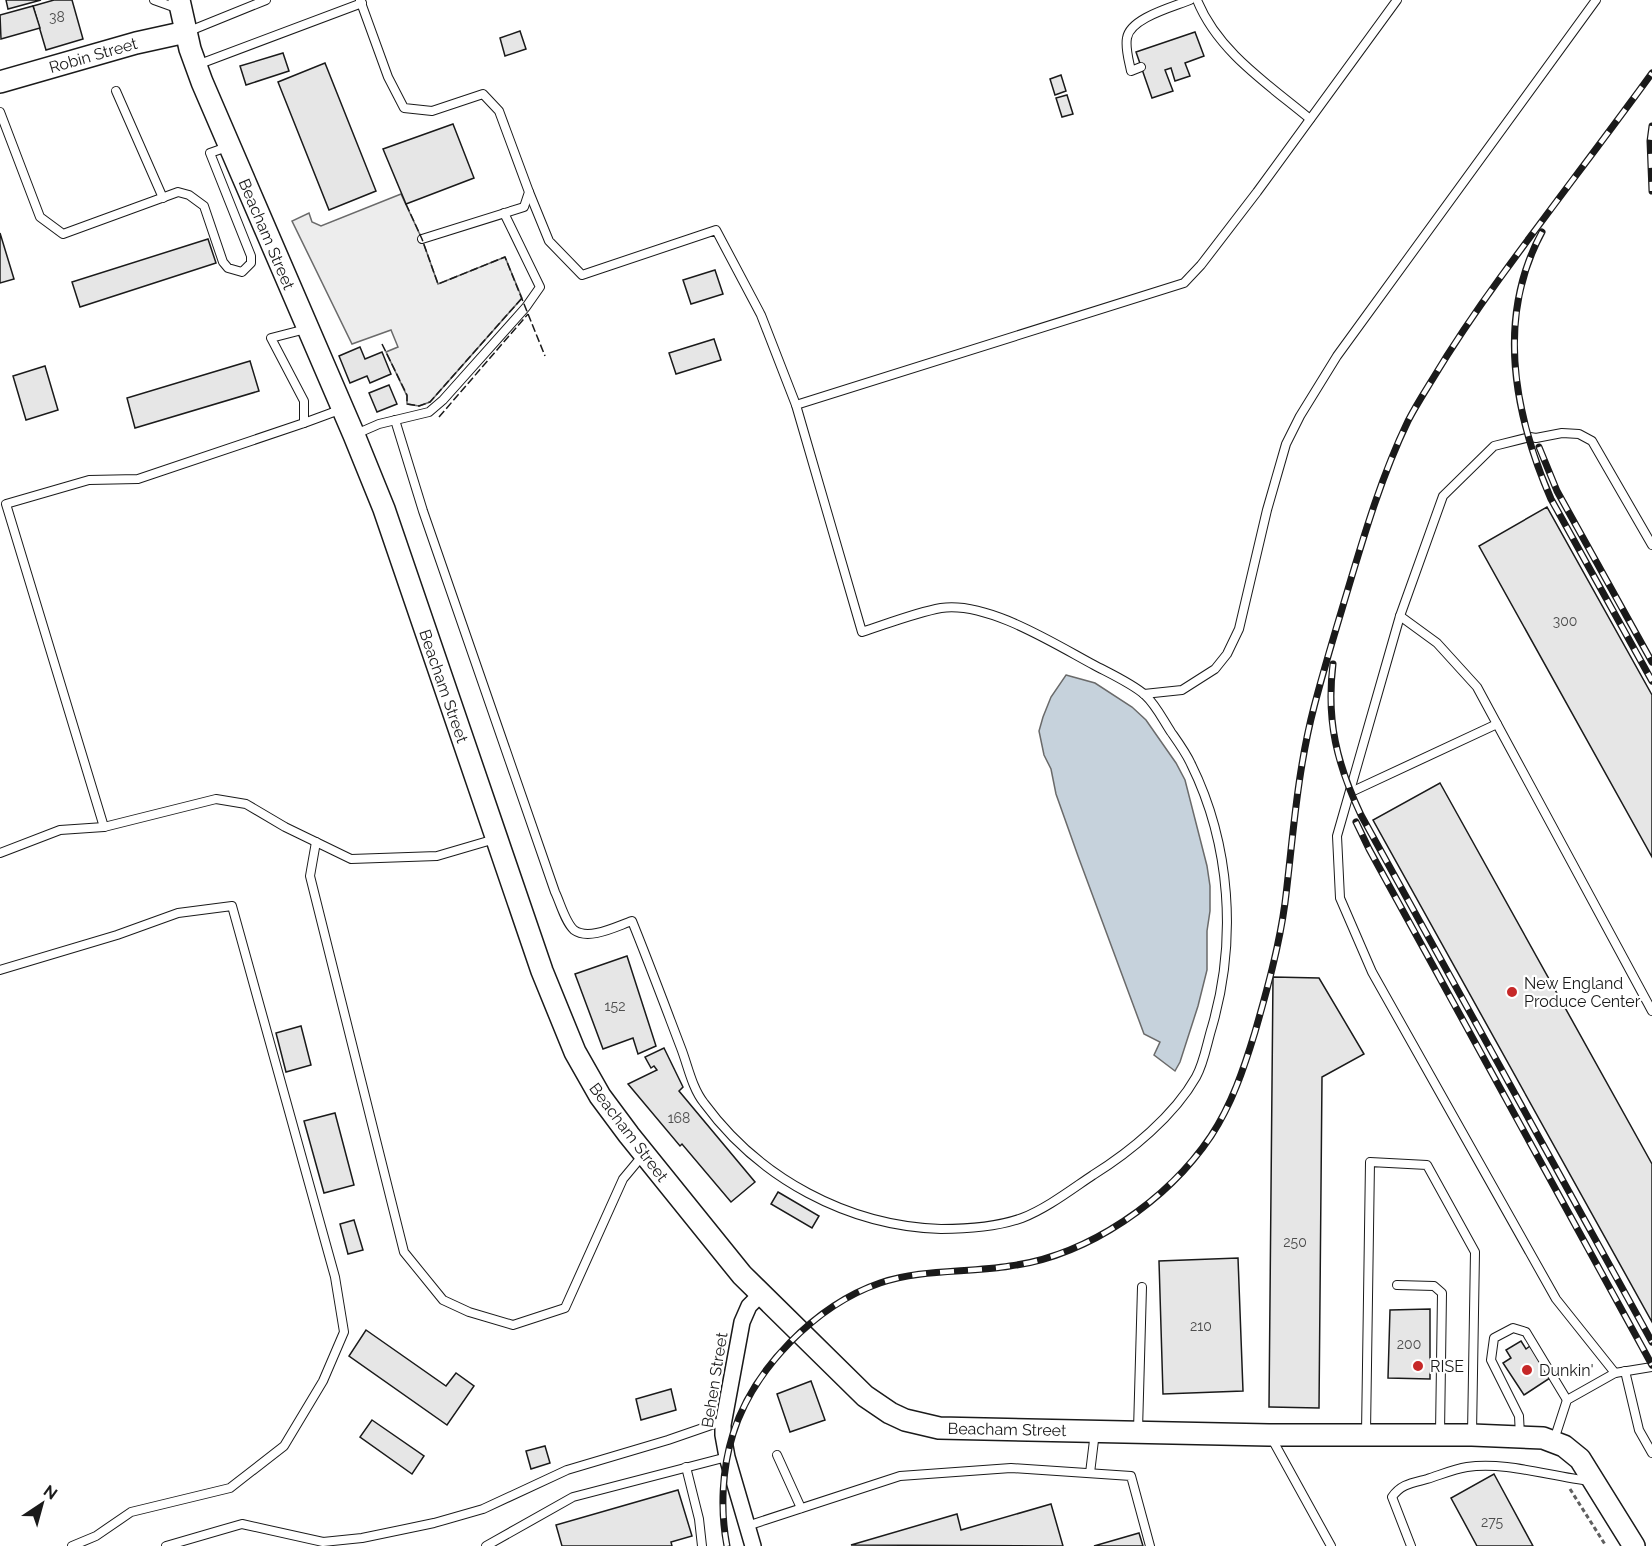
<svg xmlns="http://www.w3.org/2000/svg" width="1652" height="1546" font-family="Raleway,sans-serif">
<rect width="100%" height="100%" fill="#fff"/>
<path fill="#ededed" stroke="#6a6a6a" stroke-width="1.5" d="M 401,194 L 422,239 L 438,284 L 505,257 L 522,298 L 430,402 L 419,406 L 407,404 L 407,396 L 386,352 L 398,347 L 391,330 L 352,344 L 292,221 L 309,213 L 312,222 L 321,226 Z"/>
<path fill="#c6d2dc" stroke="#6a6a6a" stroke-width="1.5" d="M 1066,675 L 1095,683 L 1132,707 L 1146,720 L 1176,763 L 1185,780 L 1207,866 L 1210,886 L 1210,911 L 1207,931 L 1207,970 L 1198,1006 L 1180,1062 L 1175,1071 L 1154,1055 L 1160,1042 L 1144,1034 L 1078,856 L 1056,794 L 1051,769 L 1044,755 L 1039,731 L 1043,717 L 1051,697 Z"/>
<g fill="#e6e6e6" stroke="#1a1a1a" stroke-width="1.5">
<path d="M 6,0 L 41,0 L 8,9 Z"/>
<path d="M 54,0 L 72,0 L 83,39 L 46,50 L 33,6 Z"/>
<path d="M 33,6 L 40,28 L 1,39 L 0,15 Z"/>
<path d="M 520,31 L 526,49 L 505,56 L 500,38 Z"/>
<path d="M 1195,32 L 1204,56 L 1185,63 L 1190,76 L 1175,81 L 1171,68 L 1165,70 L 1173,91 L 1152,98 L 1136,52 Z"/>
<path d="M 283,53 L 289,71 L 246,85 L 240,66 Z"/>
<path d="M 325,63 L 376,191 L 329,210 L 278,82 Z"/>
<path d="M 1061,75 L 1066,91 L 1055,95 L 1050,79 Z"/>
<path d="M 1067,95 L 1073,114 L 1062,117 L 1056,98 Z"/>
<path d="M 453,124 L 474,178 L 406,204 L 383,149 Z"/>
<path d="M 0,233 L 14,279 L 0,283 Z"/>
<path d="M 208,239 L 216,263 L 80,307 L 72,282 Z"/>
<path d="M 715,270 L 723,294 L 691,304 L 683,280 Z"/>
<path d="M 714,339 L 721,360 L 676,374 L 669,353 Z"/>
<path d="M 360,347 L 365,359 L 382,352 L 391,374 L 370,383 L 367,376 L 350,383 L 339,356 Z"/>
<path d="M 250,361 L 259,391 L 135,428 L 127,398 Z"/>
<path d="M 45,366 L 58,410 L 26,420 L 13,376 Z"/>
<path d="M 389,385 L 397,404 L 377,412 L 369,393 Z"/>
<path d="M 1547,507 L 1652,695 L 1652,857 L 1479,546 Z"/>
<path d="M 1440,783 L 1652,1164 L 1652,1322 L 1373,820 Z"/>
<path d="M 627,956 L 656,1046 L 638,1054 L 633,1038 L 603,1049 L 575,974 Z"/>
<path d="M 1273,977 L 1319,978 L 1364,1054 L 1322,1077 L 1319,1408 L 1269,1407 Z"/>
<path d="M 301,1026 L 311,1065 L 286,1072 L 276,1033 Z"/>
<path d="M 664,1048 L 683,1087 L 679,1091 L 755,1182 L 731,1202 L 682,1144 L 680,1146 L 628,1084 L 657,1070 L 654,1066 L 651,1068 L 645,1057 Z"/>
<path d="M 335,1113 L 354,1185 L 324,1193 L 304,1121 Z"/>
<path d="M 778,1192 L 819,1216 L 812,1228 L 771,1204 Z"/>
<path d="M 354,1220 L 363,1250 L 348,1254 L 340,1224 Z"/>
<path d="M 1238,1258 L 1243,1391 L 1163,1394 L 1159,1261 Z"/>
<path d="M 1430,1309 L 1430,1379 L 1388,1378 L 1390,1310 Z"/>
<path d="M 366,1330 L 446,1386 L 456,1373 L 474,1386 L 447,1425 L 349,1356 Z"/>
<path d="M 1521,1341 L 1526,1349 L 1530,1346 L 1550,1378 L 1524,1395 L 1503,1363 L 1511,1358 L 1506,1350 Z"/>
<path d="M 811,1381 L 825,1420 L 790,1432 L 777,1394 Z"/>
<path d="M 671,1389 L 676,1410 L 641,1420 L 636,1399 Z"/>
<path d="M 372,1420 L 424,1456 L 412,1474 L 360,1437 Z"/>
<path d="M 545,1446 L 550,1463 L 531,1469 L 526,1451 Z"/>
<path d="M 1494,1474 L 1533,1546 L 1477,1546 L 1451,1498 Z"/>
<path d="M 678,1490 L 692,1536 L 671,1542 L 672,1546 L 562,1546 L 556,1525 Z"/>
<path d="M 1051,1504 L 1063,1546 L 851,1545 L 957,1514 L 961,1530 Z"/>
<path d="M 1139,1533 L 1143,1546 L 1094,1546 Z"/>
</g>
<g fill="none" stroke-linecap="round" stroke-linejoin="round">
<defs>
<g id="lane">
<path d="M 154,0 L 179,9"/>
<path d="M 360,0 L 388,77 L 404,108 L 432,111 L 483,94 L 499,111 L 529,192 L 524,207 L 422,239"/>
<path d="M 1197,0 C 1218,52 1268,84 1310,119"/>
<path d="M 187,32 L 266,0"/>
<path d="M 197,65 L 362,3"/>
<path d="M 1141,67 L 1131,71 C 1129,61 1125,48 1127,38 C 1130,18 1173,7 1190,0"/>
<path d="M 116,91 L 163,198"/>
<path d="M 0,112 L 40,217 L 63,234 L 178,192 L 189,195 L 204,206 L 223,262 L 228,268 L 242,272 L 251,263 L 251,256 L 210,153 L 227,147"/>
<path d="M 306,329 L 271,338 L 304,401 L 304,423 L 138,479 L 89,480 L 6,504 L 104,827 L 216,799 L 246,804 L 285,827 L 351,859 L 437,856 L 495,839"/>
<path d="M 796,405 L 1184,283 L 1201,265 L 1257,192 L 1397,0"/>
<path d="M 395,420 L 423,511 L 555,892 C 560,902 565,922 574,930 C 589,941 617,926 632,921 C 649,963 665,1006 681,1048 C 688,1066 692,1088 704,1103 C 759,1178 847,1226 941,1229 C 968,1229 997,1227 1022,1218 C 1046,1209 1072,1189 1093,1175 C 1130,1152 1174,1116 1196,1077 C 1204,1063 1207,1043 1212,1027 C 1237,941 1231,845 1191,764 C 1186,753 1178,742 1171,732 C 1163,720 1156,705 1145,695 C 1133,684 1109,673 1094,665 C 1053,643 987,601 941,608 C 914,613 887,624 862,632 L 796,405 L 761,315 L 716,230 L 582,275 L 549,241 L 529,192"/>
<path d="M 304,423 L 342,409"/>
<path d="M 356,434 L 379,424 L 429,412 L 443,400 L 526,307 L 540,287 L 504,213"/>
<path d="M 1400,616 L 1437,643 L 1477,687 L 1652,1011"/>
<path d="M 1144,694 L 1182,690 L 1215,669 L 1227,654 L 1239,629 L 1267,510 L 1286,444 L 1300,416 L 1337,356 L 1596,0"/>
<path d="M 1351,792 L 1497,724"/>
<path d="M 316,842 L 310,876 L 404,1252 L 443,1300 L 469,1312 L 513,1325 L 565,1308 L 623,1179 L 643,1155"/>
<path d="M 0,853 L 60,830 L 104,827"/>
<path d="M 0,970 L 117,935 L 178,913 L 232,906 L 335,1277 L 344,1332 L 323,1381 L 284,1446 L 230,1488 L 131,1512 L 96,1536 L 72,1546"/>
<path d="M 1397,1285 L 1434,1286 L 1442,1293 L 1440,1433"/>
<path d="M 1625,1371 L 1639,1430 L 1652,1453"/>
<path d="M 1615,1373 L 1556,1299 L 1372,972 L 1340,898 L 1337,836 L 1400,616 L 1443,496 L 1494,446 L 1530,437 L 1536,438 L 1562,433 L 1579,434 L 1592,441 L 1652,545"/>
<path d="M 1138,1430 L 1142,1287"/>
<path d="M 1366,1433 L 1370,1162 L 1427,1165 L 1475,1252 L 1472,1434"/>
<path d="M 1520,1436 L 1519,1416 L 1491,1360 L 1494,1338 L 1513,1328 L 1526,1332 L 1567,1400"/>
<path d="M 1272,1439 L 1331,1546"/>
<path d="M 1554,1440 L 1567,1400 L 1615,1373 L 1652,1367"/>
<path d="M 777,1455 L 801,1508"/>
<path d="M 686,1467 L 699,1519 L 702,1546"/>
<path d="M 1090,1473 L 1095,1432"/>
<path d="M 747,1526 L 900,1476 L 1011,1468 L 1131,1476 L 1150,1546"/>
<path d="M 166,1546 L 242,1524 L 323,1542 L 362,1538 L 434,1523 L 483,1509 L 567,1470 L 668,1440 L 723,1421"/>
<path d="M 486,1546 L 573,1497 L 727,1457"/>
<path d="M 1411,1546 L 1392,1497 C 1401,1484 1412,1483 1427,1479 C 1440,1475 1454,1469 1467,1467 C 1506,1461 1551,1477 1591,1481"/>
</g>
<path id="street" d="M 753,1546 L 727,1457 L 723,1435 L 723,1425 L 742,1322 L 749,1306 L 761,1294"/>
<g id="secondary">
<path d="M 179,0 L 190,49 L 202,82 L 354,435 L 384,509 L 542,971 L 575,1052 L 600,1096 L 629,1135 L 742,1275 L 865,1396 L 890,1413 L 905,1420 L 939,1428 L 1269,1435 L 1472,1435 L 1543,1438 L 1564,1446 L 1580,1459 L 1634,1546"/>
<path d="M 0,82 L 136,43 L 186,32"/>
</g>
</defs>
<use href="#lane" stroke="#1a1a1a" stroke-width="10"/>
<use href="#street" stroke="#1a1a1a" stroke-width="18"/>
<use href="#secondary" stroke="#1a1a1a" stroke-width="24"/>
<path stroke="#5f5f5f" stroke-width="3" stroke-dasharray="4.5 3" stroke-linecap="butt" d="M 1570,1489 L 1606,1546"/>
<use href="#lane" stroke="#fff" stroke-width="8"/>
<use href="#street" stroke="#fff" stroke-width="15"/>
<use href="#secondary" stroke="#fff" stroke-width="21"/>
<defs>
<g id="rail">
<path d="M 1652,126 L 1650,141 L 1652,191"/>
<path d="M 1542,232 C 1496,317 1514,414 1551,499 L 1652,681"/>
<path d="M 1539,447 L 1557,491 L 1652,662"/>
<path d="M 1333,664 C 1326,721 1337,764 1361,815 L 1652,1342"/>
<path d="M 1356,822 L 1369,849 L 1652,1365"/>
<path d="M 727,1546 C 720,1510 722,1469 733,1434 C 753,1369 816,1305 880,1283 C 921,1269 967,1273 1010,1266 C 1088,1256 1168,1200 1211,1136 C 1232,1104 1244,1068 1255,1032 C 1267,990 1279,947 1285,903 C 1293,838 1297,772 1314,707 C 1324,668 1336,629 1348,589 C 1365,532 1382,475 1408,421 C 1415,407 1424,393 1432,380 C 1453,345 1476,311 1500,278 C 1550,209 1602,142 1652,73"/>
</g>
</defs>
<use href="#rail" stroke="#1a1a1a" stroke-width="7"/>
<use href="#rail" stroke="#fff" stroke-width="4.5" stroke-dasharray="14" stroke-linecap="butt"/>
<g stroke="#1a1a1a" stroke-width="1.5" stroke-dasharray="8 3" stroke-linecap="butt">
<path d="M 406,204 L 422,239 L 438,284 L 505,257 L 545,356"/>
<path d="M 382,344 L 407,395 L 407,404 L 419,406 L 430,402 L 522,298"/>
<path d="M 439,417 L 528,314"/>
</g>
</g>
<g fill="#c62828" stroke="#fff" stroke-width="2">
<circle cx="1512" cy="992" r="6"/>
<circle cx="1418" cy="1366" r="6"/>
<circle cx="1527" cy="1370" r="6"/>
</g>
<g text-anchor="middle" stroke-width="4.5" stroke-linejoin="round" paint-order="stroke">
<g font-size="14" fill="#4d4d4d">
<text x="57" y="22">38</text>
<text x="1565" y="626">300</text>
<text x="615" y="1011">152</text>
<text x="679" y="1123">168</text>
<text x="1295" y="1247">250</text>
<text x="1201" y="1331">210</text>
<text x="1409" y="1349">200</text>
<text x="1492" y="1527">275</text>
</g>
<g font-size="16" fill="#1a1a1a" stroke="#fff">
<text transform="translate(93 55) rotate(-16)" y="6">Robin Street</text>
<text transform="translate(267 234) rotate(67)" y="6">Beacham Street</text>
<text transform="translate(444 686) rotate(71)" y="6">Beacham Street</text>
<text transform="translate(629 1132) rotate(53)" y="6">Beacham Street</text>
<text transform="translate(714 1380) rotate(-81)" y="6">Behen Street</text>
<text transform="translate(1007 1429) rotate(1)" y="6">Beacham Street</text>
</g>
<g font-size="16" fill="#1a1a1a" stroke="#fff" text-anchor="start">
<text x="1524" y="989">New England<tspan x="1524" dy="18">Produce Center</tspan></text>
<text x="1430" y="1372">RISE</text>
<text x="1539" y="1376">Dunkin'</text>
</g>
</g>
<g transform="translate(42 1504) rotate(36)" stroke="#ffffff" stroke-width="4.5" paint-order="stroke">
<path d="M0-4.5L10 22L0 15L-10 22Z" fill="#1a1a1a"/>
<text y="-9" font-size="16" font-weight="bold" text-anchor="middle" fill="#1a1a1a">N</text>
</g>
</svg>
